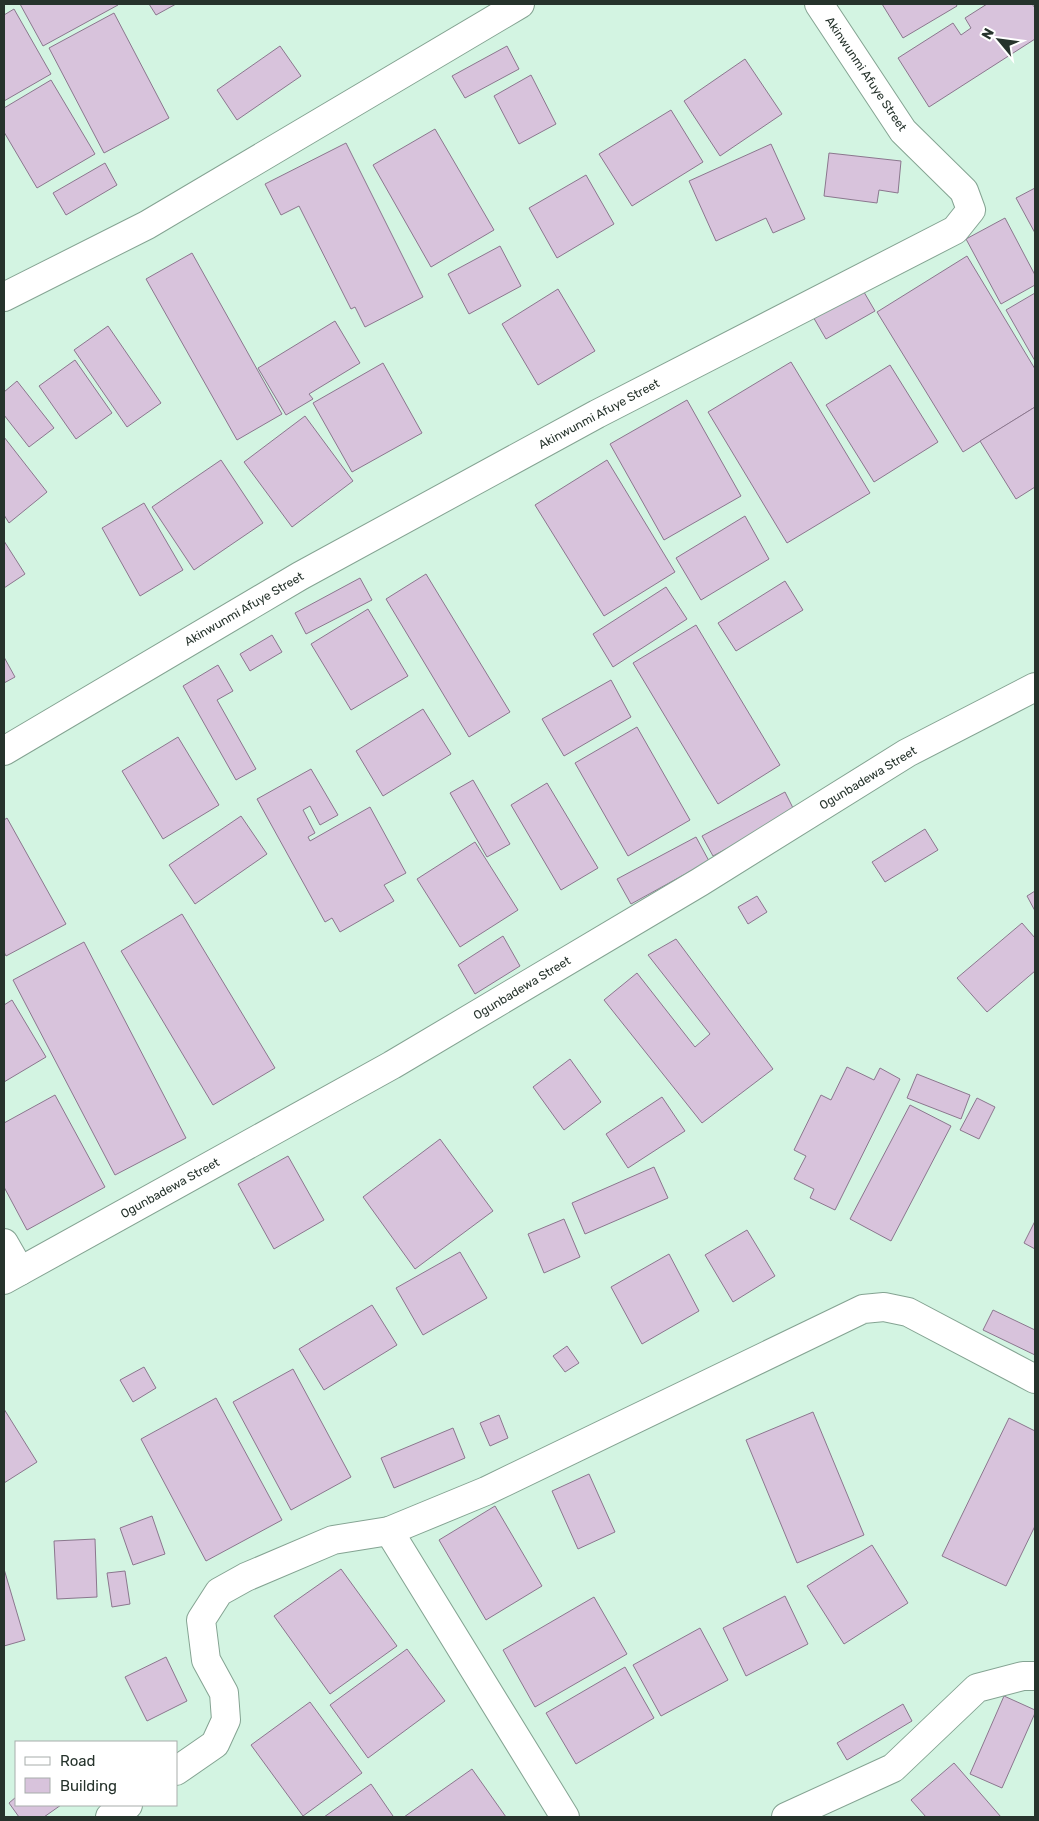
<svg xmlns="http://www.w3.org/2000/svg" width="1039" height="1821" font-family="Rubik,sans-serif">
<rect width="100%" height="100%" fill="#d3f4e2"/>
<g fill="#d8c3dc" stroke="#8b778e">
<path d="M 20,4 L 118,4 L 118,5 L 43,46 Z"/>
<path d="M 149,4 L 176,4 L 156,15 Z"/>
<path d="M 882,4 L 956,4 L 957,6 L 903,38 Z"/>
<path d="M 987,4 L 1032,4 L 1035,8 L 1035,39 L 929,107 L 898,58 L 953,23 L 961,35 L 971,28 L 965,18 Z"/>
<path d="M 14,9 L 51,74 L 4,101 L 4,15 Z"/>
<path d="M 114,13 L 169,118 L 104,153 L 49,48 Z"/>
<path d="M 280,46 L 301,76 L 237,120 L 217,90 Z"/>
<path d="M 507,46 L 519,69 L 465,98 L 452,76 Z"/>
<path d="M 745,59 L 782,114 L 720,156 L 684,101 Z"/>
<path d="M 531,75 L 556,124 L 519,144 L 494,96 Z"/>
<path d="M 51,80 L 95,154 L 37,188 L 4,132 L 4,108 Z"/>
<path d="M 671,110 L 703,162 L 632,206 L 599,154 Z"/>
<path d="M 435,129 L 494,230 L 431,267 L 373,165 Z"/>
<path d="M 346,143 L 423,297 L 365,327 L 355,307 L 351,309 L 299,206 L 281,215 L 265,184 Z"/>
<path d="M 771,144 L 805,219 L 773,233 L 766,218 L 716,241 L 689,181 Z"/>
<path d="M 829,153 L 901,161 L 898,193 L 879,190 L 877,203 L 824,196 Z"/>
<path d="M 105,163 L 117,185 L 66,215 L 53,193 Z"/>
<path d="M 586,175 L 614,224 L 557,258 L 529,208 Z"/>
<path d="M 1035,188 L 1035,233 L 1016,198 Z"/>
<path d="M 1005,218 L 1035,275 L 1035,285 L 1001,304 L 966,239 Z"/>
<path d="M 500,246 L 521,286 L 469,314 L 448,274 Z"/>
<path d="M 192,253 L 282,414 L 237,440 L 146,279 Z"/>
<path d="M 967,256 L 1035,369 L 1035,407 L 963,452 L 877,312 Z"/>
<path d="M 861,287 L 875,311 L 826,339 L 812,315 Z"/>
<path d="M 558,289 L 595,351 L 538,385 L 502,324 Z"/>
<path d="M 1035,293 L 1035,361 L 1006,310 Z"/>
<path d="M 335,321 L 360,363 L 309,394 L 313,399 L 286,415 L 258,368 Z"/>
<path d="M 108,326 L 161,403 L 127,427 L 74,350 Z"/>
<path d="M 75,360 L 112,413 L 76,439 L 39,386 Z"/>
<path d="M 791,362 L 870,493 L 787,543 L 708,412 Z"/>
<path d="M 383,363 L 422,433 L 352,472 L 313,403 Z"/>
<path d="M 890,365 L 938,442 L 874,482 L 826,405 Z"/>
<path d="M 17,381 L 54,428 L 29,447 L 4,415 L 4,392 Z"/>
<path d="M 687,400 L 741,496 L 664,540 L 610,444 Z"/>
<path d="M 1035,407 L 1035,487 L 1016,499 L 980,441 Z"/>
<path d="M 305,416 L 353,481 L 292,527 L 244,462 Z"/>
<path d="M 4,437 L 47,492 L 9,523 L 4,515 Z"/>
<path d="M 221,460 L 263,523 L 194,570 L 152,507 Z"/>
<path d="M 607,460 L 675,572 L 604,616 L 535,505 Z"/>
<path d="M 144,503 L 183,570 L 140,596 L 102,528 Z"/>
<path d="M 745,516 L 769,559 L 701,600 L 676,558 Z"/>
<path d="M 4,541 L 25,574 L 4,588 Z"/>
<path d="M 426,574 L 510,712 L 469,737 L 386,599 Z"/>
<path d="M 360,578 L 372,600 L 306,634 L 295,613 Z"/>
<path d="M 785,581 L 803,610 L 736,651 L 718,623 Z"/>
<path d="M 666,587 L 687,619 L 613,667 L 593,634 Z"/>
<path d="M 368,609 L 408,676 L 351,710 L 311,644 Z"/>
<path d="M 696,625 L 780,765 L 718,804 L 633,663 Z"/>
<path d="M 272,635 L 282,652 L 250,671 L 240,654 Z"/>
<path d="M 4,657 L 15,677 L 4,683 Z"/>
<path d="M 218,665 L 233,691 L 217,700 L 256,769 L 236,780 L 183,686 Z"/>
<path d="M 611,680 L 631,717 L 564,756 L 542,719 Z"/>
<path d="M 423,709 L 451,754 L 383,796 L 356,751 Z"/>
<path d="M 637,727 L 690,820 L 628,856 L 575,763 Z"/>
<path d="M 178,737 L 219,805 L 163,839 L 122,771 Z"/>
<path d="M 311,769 L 338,815 L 320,825 L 310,806 L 303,810 L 315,833 L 308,837 L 310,841 L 370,807 L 406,873 L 384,885 L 394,901 L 340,932 L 332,918 L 325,922 L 257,799 Z"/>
<path d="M 473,780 L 510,844 L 487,857 L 450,793 Z"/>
<path d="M 547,783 L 598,868 L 561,890 L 511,805 Z"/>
<path d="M 785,792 L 795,812 L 713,856 L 702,836 Z"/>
<path d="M 241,816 L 267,854 L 195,904 L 169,865 Z"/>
<path d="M 7,818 L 66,924 L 6,956 L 4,952 L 4,820 Z"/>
<path d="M 925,829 L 938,850 L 885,882 L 872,862 Z"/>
<path d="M 696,837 L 709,861 L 631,904 L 617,879 Z"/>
<path d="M 475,842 L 518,910 L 460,947 L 417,879 Z"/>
<path d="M 1035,891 L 1035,911 L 1027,896 Z"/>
<path d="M 757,896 L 767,912 L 748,924 L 738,907 Z"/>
<path d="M 182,914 L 275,1068 L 213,1105 L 121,951 Z"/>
<path d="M 1022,923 L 1035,938 L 1035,971 L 987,1012 L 957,978 Z"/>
<path d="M 503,936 L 520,966 L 475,994 L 458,965 Z"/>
<path d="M 676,939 L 773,1069 L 702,1123 L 604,1000 L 637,973 L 695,1047 L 710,1034 L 648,955 Z"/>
<path d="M 84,942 L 186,1138 L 115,1175 L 13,980 Z"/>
<path d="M 12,1000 L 46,1057 L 4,1082 L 4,1005 Z"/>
<path d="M 570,1059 L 601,1102 L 564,1130 L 533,1087 Z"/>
<path d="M 847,1067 L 874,1080 L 880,1068 L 900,1079 L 835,1210 L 810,1198 L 814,1189 L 794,1179 L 806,1156 L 794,1150 L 821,1095 L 831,1100 Z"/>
<path d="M 917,1074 L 970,1095 L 961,1119 L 907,1098 Z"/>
<path d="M 55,1095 L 105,1187 L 27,1230 L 4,1187 L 4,1123 Z"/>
<path d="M 662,1097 L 685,1131 L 628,1168 L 606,1134 Z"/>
<path d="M 977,1098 L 995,1107 L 979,1139 L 960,1130 Z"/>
<path d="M 910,1105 L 951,1126 L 891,1241 L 850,1219 Z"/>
<path d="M 440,1139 L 493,1211 L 415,1269 L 363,1197 Z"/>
<path d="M 288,1156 L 324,1220 L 274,1249 L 238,1184 Z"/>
<path d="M 654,1167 L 668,1198 L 585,1234 L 572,1203 Z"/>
<path d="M 564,1219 L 580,1257 L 544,1273 L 528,1234 Z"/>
<path d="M 1035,1221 L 1035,1249 L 1024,1243 Z"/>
<path d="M 747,1230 L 775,1276 L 733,1302 L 705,1255 Z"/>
<path d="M 460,1252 L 487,1298 L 423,1335 L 396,1288 Z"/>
<path d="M 669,1254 L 699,1311 L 642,1344 L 611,1287 Z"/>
<path d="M 372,1305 L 397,1345 L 324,1390 L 299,1349 Z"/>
<path d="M 993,1310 L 1035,1330 L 1035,1355 L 983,1330 Z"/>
<path d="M 567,1346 L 579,1363 L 565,1372 L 553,1356 Z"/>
<path d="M 144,1367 L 156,1388 L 133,1402 L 120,1380 Z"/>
<path d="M 293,1369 L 351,1477 L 291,1510 L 233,1402 Z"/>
<path d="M 216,1398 L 282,1520 L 206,1561 L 141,1439 Z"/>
<path d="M 4,1409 L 37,1462 L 4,1483 Z"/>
<path d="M 813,1412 L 864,1535 L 797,1563 L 746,1440 Z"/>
<path d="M 499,1415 L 508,1438 L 490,1446 L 480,1423 Z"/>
<path d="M 1009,1418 L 1035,1431 L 1035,1526 L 1006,1586 L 942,1556 Z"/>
<path d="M 453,1428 L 465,1458 L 394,1488 L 381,1458 Z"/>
<path d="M 589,1474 L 615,1532 L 578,1549 L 552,1491 Z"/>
<path d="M 495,1506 L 542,1586 L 486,1620 L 439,1540 Z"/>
<path d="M 152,1516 L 165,1554 L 133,1565 L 120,1528 Z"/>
<path d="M 95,1539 L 97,1597 L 57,1599 L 54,1541 Z"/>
<path d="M 872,1545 L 908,1603 L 844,1644 L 807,1586 Z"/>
<path d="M 4,1569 L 25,1640 L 4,1646 Z"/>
<path d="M 341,1569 L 397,1646 L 330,1694 L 274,1616 Z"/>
<path d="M 125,1571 L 130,1604 L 112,1607 L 107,1573 Z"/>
<path d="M 785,1596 L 808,1644 L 746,1676 L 723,1628 Z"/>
<path d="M 594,1597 L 627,1654 L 535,1707 L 503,1650 Z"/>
<path d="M 700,1628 L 728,1680 L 661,1716 L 633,1665 Z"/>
<path d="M 407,1649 L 445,1701 L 368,1758 L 330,1705 Z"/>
<path d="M 166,1657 L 187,1701 L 147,1721 L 125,1677 Z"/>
<path d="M 625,1667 L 654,1718 L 576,1764 L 546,1713 Z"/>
<path d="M 1004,1696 L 1035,1710 L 1035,1713 L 1002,1788 L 970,1774 Z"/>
<path d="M 310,1702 L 362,1773 L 303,1816 L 251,1745 Z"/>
<path d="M 903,1704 L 912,1721 L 847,1760 L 837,1743 Z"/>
<path d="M 954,1763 L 1001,1817 L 926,1817 L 911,1800 Z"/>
<path d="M 472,1769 L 506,1817 L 404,1817 Z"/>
<path d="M 371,1784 L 393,1816 L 390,1817 L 324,1817 Z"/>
<path d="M 16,1797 L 16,1805 L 61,1805 L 44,1817 L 19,1817 L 9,1803 Z"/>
</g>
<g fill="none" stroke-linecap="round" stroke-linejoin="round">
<defs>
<g id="street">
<path d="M 4,297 L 147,225 L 520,4"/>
<path d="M 4,751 L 300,576 L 597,414 L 955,230 L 971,210 L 964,191 L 903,131 L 819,4"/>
<path d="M 4,1243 L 20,1271"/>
<path d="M 4,1280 L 392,1065 L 700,882 L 907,753 L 1035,687"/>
<path d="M 389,1531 L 565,1817"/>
<path d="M 176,1771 L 215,1744 L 226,1720 L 224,1693 L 206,1660 L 201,1620 L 219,1592 L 246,1577 L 333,1540 L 389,1531 L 486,1491 L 863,1309 L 884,1307 L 908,1312 L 1035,1379"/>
<path d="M 110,1817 L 128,1805"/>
<path d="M 786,1817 L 893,1768 L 977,1688 L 1023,1676 L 1035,1676"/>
</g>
</defs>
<use href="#street" stroke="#84a392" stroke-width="30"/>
<use href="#street" stroke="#fff" stroke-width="28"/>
</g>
<g text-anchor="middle" stroke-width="5" stroke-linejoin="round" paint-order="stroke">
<g font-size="12" fill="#26332c" stroke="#fff">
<text transform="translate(866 74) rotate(56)" y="4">Akinwunmi Afuye Street</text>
<text transform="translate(599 414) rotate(-28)" y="4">Akinwunmi Afuye Street</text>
<text transform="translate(244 609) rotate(-30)" y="4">Akinwunmi Afuye Street</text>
<text transform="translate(868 778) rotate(-31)" y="4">Ogunbadewa Street</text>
<text transform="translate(522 988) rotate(-31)" y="4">Ogunbadewa Street</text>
<text transform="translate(170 1188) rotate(-29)" y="4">Ogunbadewa Street</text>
</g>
</g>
<rect width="1039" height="1821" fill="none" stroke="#26332c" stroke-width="10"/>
<rect x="15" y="1741" width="162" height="65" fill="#ffffff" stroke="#a8adab"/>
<rect x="25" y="1757" width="25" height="8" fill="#ffffff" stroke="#a8adab"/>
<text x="60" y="1766" font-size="15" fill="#26332c">Road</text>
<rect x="25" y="1778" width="25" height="15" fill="#d8c3dc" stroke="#a8adab"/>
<text x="60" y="1791" font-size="15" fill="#26332c">Building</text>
<g transform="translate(999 40) rotate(299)" stroke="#ffffff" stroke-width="4" paint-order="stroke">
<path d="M0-4L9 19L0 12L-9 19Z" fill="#26332c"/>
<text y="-8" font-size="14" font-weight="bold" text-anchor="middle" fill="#26332c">N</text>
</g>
</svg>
